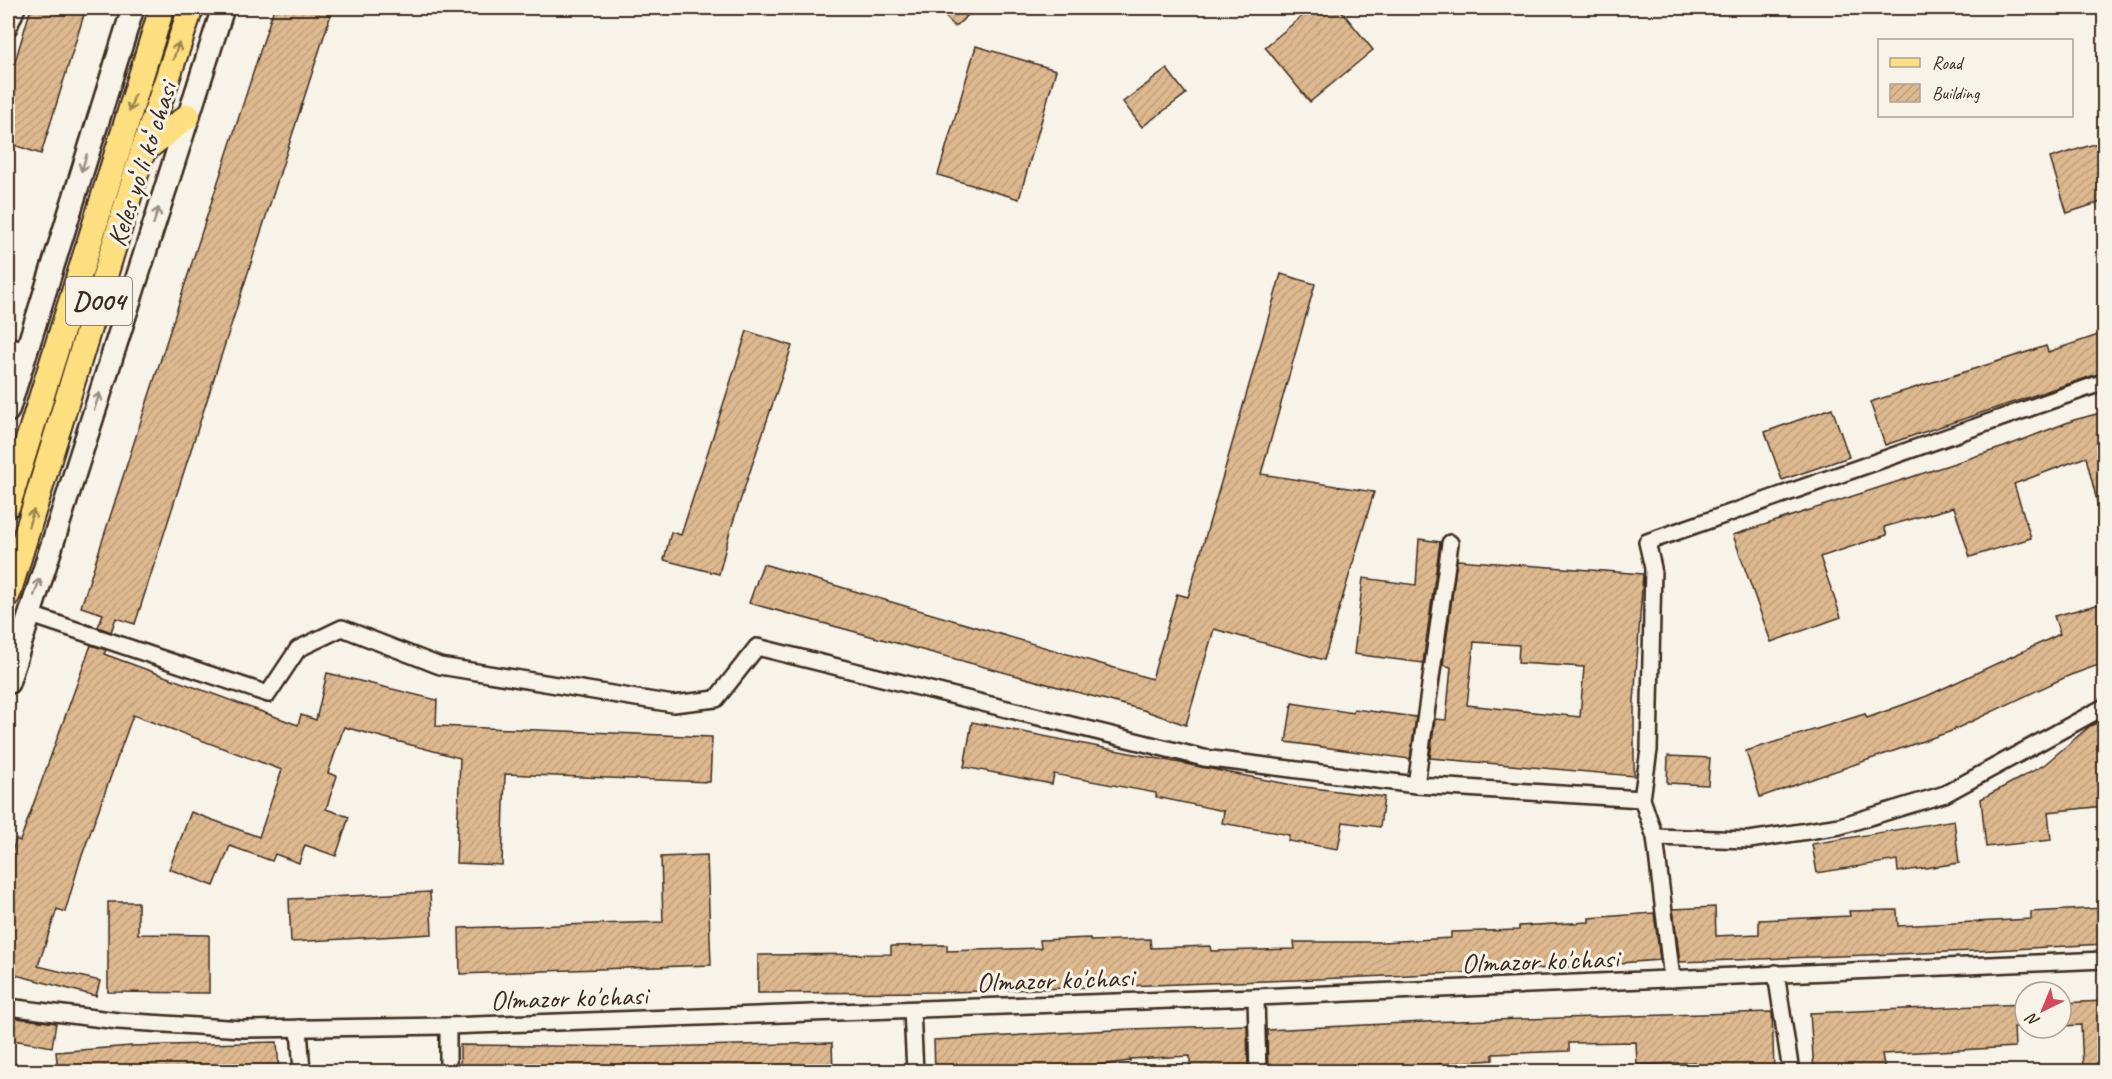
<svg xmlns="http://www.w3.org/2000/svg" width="2112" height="1079" font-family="Caveat,sans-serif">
<defs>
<pattern id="building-hatch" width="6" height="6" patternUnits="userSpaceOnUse" patternTransform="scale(1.5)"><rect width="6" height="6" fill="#deb98f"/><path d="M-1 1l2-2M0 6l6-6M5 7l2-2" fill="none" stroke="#bf9f7b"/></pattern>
</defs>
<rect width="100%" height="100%" fill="#f7f3e8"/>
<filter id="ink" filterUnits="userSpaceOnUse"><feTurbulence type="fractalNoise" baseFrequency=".0167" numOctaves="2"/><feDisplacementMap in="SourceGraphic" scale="12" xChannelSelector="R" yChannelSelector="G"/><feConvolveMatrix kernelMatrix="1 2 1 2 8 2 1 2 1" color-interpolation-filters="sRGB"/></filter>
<g filter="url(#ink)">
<g fill="url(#building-hatch)" stroke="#3b2a1e" stroke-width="1.5" fill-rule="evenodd">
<path d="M 31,8 L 86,8 L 41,154 L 8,143 L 8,85 Z"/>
<path d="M 274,8 L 333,8 L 135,624 L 116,618 L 111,632 L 98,627 L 103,614 L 81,607 Z"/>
<path d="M 937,8 L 976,8 L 955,27 Z"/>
<path d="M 1312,8 L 1339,8 L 1373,50 L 1310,102 L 1265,47 Z"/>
<path d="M 976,46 L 1056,70 L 1019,199 L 938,175 Z"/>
<path d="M 1167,69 L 1186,94 L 1142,127 L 1123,102 Z"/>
<path d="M 2104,141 L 2104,201 L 2067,213 L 2050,158 Z"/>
<path d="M 1281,274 L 1315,284 L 1261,474 L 1374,492 L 1324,660 L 1214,629 L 1186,725 L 1143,710 L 749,603 L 763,564 L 1152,679 L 1177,594 L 1188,597 Z"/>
<path d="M 747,331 L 792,346 L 730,531 L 719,574 L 664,560 L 671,532 L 681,535 Z"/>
<path d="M 2104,333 L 2104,372 L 1885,445 L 1870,402 L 2046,346 L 2048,352 Z"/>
<path d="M 1832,408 L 1849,457 L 1782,480 L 1765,432 Z"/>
<path d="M 2104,412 L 2104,509 L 2099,509 L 2086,457 L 2014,484 L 2031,538 L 1970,557 L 1954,507 L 1884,527 L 1887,535 L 1820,557 L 1841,617 L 1771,642 L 1733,535 L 2004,447 L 2074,420 Z"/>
<path d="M 1419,539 L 1440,542 L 1423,663 L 1354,654 L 1363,578 L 1416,585 Z"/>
<path d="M 1457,560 L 1643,574 L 1634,702 L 1634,776 L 1430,758 L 1435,719 L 1446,720 L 1451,667 L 1443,665 ZM 1474,642 L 1519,645 L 1518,663 L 1584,667 L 1580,717 L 1467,705 Z"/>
<path d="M 2104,603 L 2104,663 L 2068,676 L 1949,732 L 1760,797 L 1746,751 L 1865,714 L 1867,718 L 1927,696 L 2060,634 L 2054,616 Z"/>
<path d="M 91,645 L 106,650 L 104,654 L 298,725 L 301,715 L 316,720 L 327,673 L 437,700 L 436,726 L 712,737 L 710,782 L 505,774 L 502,865 L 456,863 L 460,758 L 344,727 L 328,773 L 337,776 L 326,809 L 349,817 L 336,856 L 305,845 L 299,863 L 275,854 L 272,861 L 230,846 L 214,886 L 169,869 L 191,812 L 259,837 L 282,770 L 133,715 L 80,861 L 65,912 L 57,909 L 38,966 L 100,981 L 96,996 L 8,973 L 8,864 L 16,839 L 20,841 Z"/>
<path d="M 1292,703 L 1353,713 L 1354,709 L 1416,717 L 1410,759 L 1286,742 Z"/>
<path d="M 2104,720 L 2104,806 L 2048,812 L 2051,840 L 1986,847 L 1981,799 L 2044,765 L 2090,726 Z"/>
<path d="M 972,722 L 1297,786 L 1384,797 L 1380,827 L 1343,822 L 1338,849 L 1288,841 L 1289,835 L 1222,823 L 1224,811 L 1156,797 L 1156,793 L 1054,774 L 1052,784 L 964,767 Z"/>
<path d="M 1668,756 L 1710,758 L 1708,785 L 1667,783 Z"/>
<path d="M 1954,820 L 1959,863 L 1898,872 L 1897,860 L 1817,873 L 1812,844 Z"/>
<path d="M 707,855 L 711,965 L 460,974 L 459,928 L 663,922 L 661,857 Z"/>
<path d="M 430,892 L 432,934 L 291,942 L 289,899 Z"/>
<path d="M 108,902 L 138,902 L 138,934 L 209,935 L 209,993 L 108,992 Z"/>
<path d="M 1715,907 L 1716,936 L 1759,934 L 1759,920 L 1850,916 L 1849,911 L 1897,910 L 1898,926 L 2031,919 L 2031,912 L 2104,908 L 2104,944 L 1975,951 L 1680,962 L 1673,909 Z"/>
<path d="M 1654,913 L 1660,960 L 1524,970 L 1295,980 L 950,992 L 758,993 L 758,955 L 891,954 L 891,946 L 947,945 L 947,951 L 1041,948 L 1040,940 L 1090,938 L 1090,941 L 1150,939 L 1151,948 L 1210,946 L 1211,951 L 1295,949 L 1294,942 L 1383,942 L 1451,938 L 1451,932 L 1519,930 L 1519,926 L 1589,922 L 1589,918 Z"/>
<path d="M 2104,1001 L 2104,1068 L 2083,1069 L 2081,1025 L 2061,1026 L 2061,1003 Z"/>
<path d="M 2025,1004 L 2025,1027 L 2014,1027 L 2015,1047 L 1882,1054 L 1885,1071 L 1814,1071 L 1810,1013 Z"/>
<path d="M 1772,1012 L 1774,1071 L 1696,1071 L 1695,1062 L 1637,1065 L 1636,1042 L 1569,1043 L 1569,1051 L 1493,1054 L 1493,1060 L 1354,1071 L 1268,1071 L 1267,1030 L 1424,1022 Z"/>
<path d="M 8,1017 L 56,1023 L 52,1047 L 8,1039 Z"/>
<path d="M 1247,1025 L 1248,1071 L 1190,1071 L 1190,1056 L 1130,1059 L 1130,1061 L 1075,1068 L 1020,1071 L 935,1071 L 934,1040 L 1131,1029 Z"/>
<path d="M 277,1042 L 279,1071 L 137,1071 L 137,1066 L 58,1071 L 56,1052 L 131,1046 Z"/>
<path d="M 832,1043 L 833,1071 L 460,1071 L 460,1045 L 651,1047 Z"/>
</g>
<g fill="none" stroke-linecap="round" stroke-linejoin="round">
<defs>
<g id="street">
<path d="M 8,29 L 17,8"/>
<path d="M 8,345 L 25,350"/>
<path d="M 28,614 L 268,694 L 298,649 L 342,628 L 440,666 L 673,704 L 716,699 L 757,647 L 1204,758 L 1416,785 L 1642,799"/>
<path d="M 1416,785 L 1450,543"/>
<path d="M 1655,837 L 1749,840 L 1840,826 L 1945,794 L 2104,707"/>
<path d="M 1776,973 L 1791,1072"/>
<path d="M 1672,979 L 1655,837 L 1642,799 L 1649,750 L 1653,568 L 1647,542 L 2104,382"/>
<path d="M 1256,997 L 1258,1072"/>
<path d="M 8,1007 L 118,1021 L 243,1029 L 448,1026 L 1256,997 L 2104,960"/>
<path d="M 912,1010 L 915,1072"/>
<path d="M 299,1028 L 302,1072"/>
<path d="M 448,1072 L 448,1026"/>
</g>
<g id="secondary">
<path d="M 8,411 L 133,8"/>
<path d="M 8,683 L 223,8"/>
</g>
<g id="primary">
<path d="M 143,151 L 188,116"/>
<path d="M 8,505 L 162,8"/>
<path d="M 8,594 L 143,151 L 191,8"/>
</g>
</defs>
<use href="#street" stroke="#3b2a1e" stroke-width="20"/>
<use href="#secondary" stroke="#3b2a1e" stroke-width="26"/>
<use href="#primary" stroke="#3b2a1e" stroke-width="28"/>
<use href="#street" stroke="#f7f3e8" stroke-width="15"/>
<use href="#secondary" stroke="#f7f3e8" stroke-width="21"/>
<use href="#primary" stroke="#fedf80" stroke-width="24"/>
</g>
<defs><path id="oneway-shaft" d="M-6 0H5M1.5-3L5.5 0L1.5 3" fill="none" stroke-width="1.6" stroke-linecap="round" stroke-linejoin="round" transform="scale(1.5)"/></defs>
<g stroke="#9c844f">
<use href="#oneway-shaft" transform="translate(176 51) rotate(-72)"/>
<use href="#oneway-shaft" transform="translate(132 103) rotate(107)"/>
<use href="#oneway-shaft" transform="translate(31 518) rotate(-73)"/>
</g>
<g stroke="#998e83">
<use href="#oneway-shaft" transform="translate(84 163) rotate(108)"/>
<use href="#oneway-shaft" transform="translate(156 216) rotate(-72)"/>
<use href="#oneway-shaft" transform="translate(97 401) rotate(-72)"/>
<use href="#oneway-shaft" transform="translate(37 587) rotate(-72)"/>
</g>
</g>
<g text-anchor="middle" stroke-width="6" stroke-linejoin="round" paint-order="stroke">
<rect fill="#f7f3e8" stroke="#73665b" stroke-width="1.5" x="66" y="277" width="66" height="48" rx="4.5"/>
<g font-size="27" font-weight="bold" fill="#3b2a1e">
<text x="99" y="310">D004</text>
</g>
<g font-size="28" fill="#3b2a1e" stroke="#f7f3e8">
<text transform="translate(141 164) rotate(-72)" y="10">Keles yoʻli koʻchasi</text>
<text transform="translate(1540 960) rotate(-2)" y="10">Olmazor ko'chasi</text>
<text transform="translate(1055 979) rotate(-2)" y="10">Olmazor ko'chasi</text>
<text transform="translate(569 997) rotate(-2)" y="10">Olmazor ko'chasi</text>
</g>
</g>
<rect width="2112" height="1079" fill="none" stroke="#f7f3e8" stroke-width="30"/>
<rect x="15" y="15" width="2082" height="1049" fill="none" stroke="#3b2a1e" stroke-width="2" filter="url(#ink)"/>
<rect x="1878" y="39" width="195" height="78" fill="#f7f3e8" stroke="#aca397" stroke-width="1.5"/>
<rect x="1890" y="58" width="30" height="9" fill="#fedf80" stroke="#aca397" stroke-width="1.5"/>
<text x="1932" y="69" font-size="18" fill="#3b2a1e">Road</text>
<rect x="1890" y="84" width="30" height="18" fill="url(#building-hatch)" stroke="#aca397" stroke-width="1.5"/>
<text x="1932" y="99" font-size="18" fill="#3b2a1e">Building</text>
<g transform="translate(2043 1010) rotate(223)"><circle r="28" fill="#f7f3e8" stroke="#aca397" stroke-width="1.5"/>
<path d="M0-4.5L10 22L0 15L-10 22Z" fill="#d1495b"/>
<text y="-9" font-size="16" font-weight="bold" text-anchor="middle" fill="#3b2a1e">N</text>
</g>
</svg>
